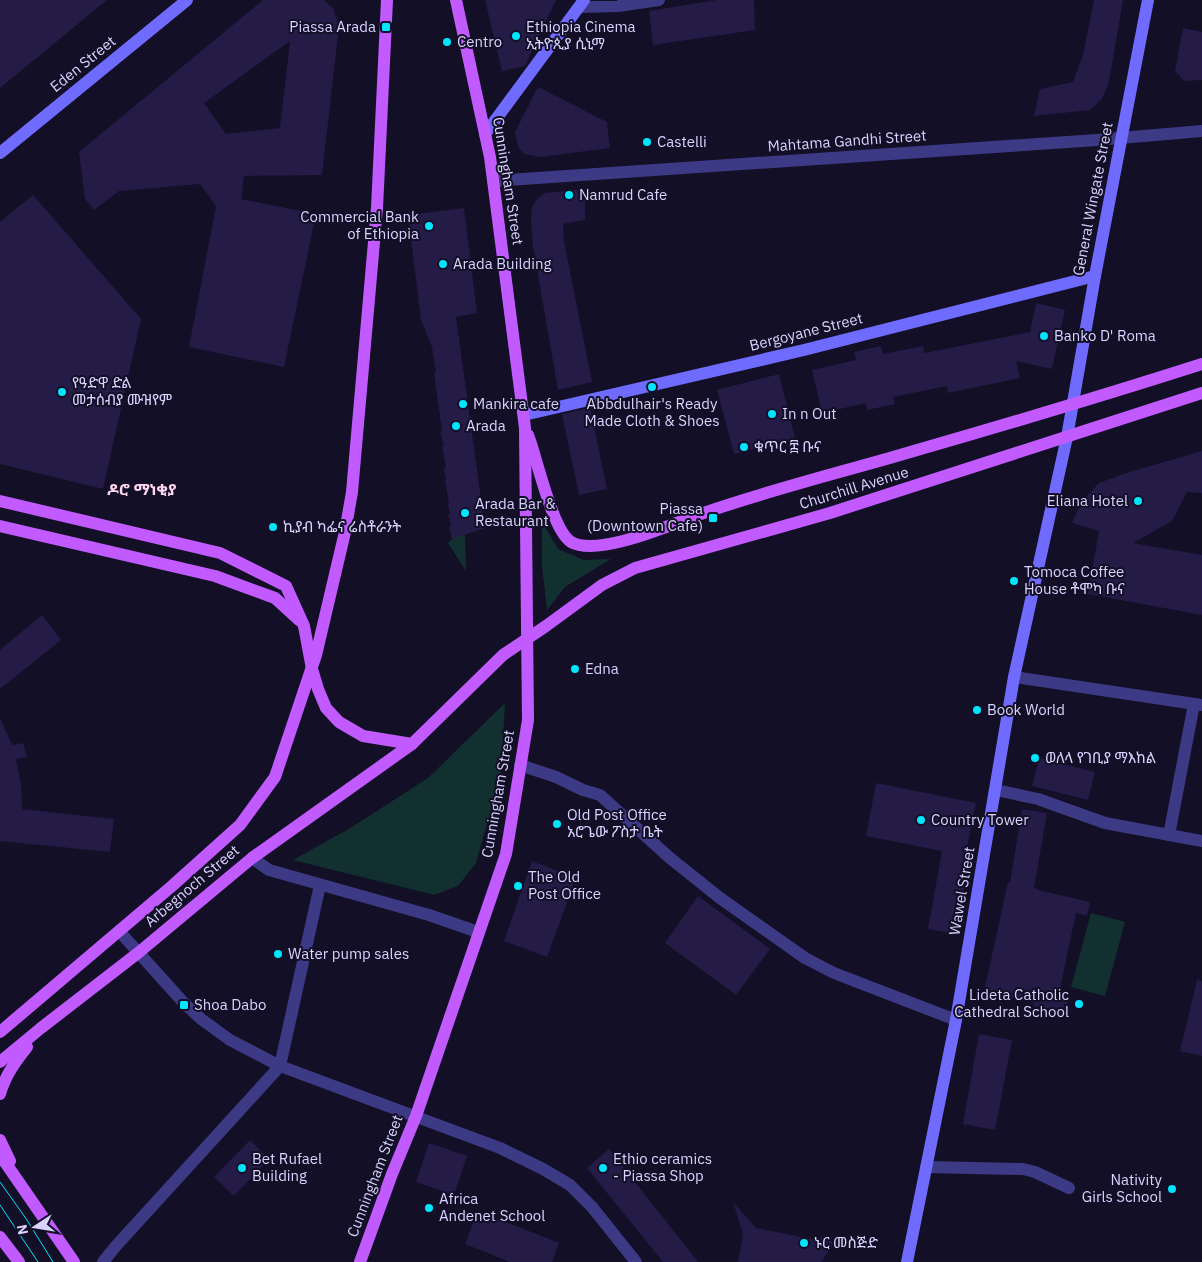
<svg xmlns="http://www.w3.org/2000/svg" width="1202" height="1262" font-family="'IBM Plex Sans','Noto Sans Ethiopic',sans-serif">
<rect width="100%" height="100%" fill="#130f26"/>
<g fill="#12302f">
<path d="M 542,522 L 558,549 L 584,560 L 611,559 L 565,587 L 547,610 L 542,566 Z"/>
<path d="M 465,534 L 466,571 L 448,543 L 452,539 Z"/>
<path d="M 505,703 L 501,773 L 476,863 L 458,886 L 434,895 L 293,860 L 352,827 L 428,778 Z"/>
<path d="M 1091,913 L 1125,922 L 1105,996 L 1071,987 Z"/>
</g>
<g fill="#241b47" fill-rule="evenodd">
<path d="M 0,0 L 107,0 L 0,88 Z"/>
<path d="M 263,0 L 324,0 L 333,8 L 339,26 L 322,175 L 244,176 L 241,199 L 316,214 L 284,367 L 189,347 L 216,206 L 200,184 L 119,191 L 94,210 L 85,199 L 79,152 ZM 290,41 L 280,128 L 226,134 L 204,103 Z"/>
<path d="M 485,0 L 556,0 L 525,66 L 502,71 Z"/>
<path d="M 717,0 L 754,0 L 755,30 L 653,45 L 649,11 Z"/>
<path d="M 1094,0 L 1123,0 L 1109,82 L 1102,99 L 1090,110 L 1034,116 L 1040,89 L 1073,82 L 1083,55 Z"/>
<path d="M 1183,28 L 1202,32 L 1202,80 L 1184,81 L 1175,71 Z"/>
<path d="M 538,87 L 607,122 L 610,148 L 541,157 L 524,154 L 518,146 L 515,132 Z"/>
<path d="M 585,189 L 585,220 L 563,224 L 564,241 L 592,382 L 558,390 L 533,246 L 531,222 L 532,208 L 536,200 L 545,193 Z"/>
<path d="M 33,195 L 141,319 L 103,489 L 0,464 L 0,222 Z"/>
<path d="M 464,208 L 477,313 L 456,317 L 485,528 L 452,539 L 449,527 L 451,526 L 448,515 L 450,514 L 448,503 L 449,503 L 445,480 L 446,480 L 444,468 L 446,468 L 442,445 L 444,445 L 440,432 L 442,431 L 434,373 L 436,373 L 432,347 L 421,320 L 408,215 Z"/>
<path d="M 1036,303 L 1065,310 L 1052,369 L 1016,361 L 1020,378 L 948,393 L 947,386 L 893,397 L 895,404 L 867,410 L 866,403 L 822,413 L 812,370 L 856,360 L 854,352 L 881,346 L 883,354 L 923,346 L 924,353 L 1030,332 Z"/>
<path d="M 779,374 L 795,438 L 734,454 L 717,390 Z"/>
<path d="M 590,408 L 607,489 L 579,495 L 562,414 Z"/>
<path d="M 1202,451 L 1202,493 L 1187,492 L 1172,521 L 1133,543 L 1202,555 L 1202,615 L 1088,594 L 1099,531 L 1072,523 L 1082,501 L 1099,483 L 1126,473 Z"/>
<path d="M 42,615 L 61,640 L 0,689 L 0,650 Z"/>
<path d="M 0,718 L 12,745 L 23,743 L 27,757 L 16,759 L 21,784 L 22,809 L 114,819 L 110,852 L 0,841 Z"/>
<path d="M 1039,758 L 1095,772 L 1088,800 L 1032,786 Z"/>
<path d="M 876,783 L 976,803 L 961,877 L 966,878 L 957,934 L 928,929 L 942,851 L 866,836 Z"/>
<path d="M 1022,809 L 1047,813 L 1034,888 L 1038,889 L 1038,890 L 1090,902 L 1087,916 L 1076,913 L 1058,998 L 1068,1000 L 1066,1013 L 1033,1006 L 1034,1003 L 984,992 L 1008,882 L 1010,883 Z"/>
<path d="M 532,861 L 576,878 L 547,957 L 504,941 Z"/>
<path d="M 698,896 L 770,949 L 736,995 L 665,943 Z"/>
<path d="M 1197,980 L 1202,981 L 1202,1056 L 1180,1051 Z"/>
<path d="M 979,1034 L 1012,1040 L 995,1130 L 963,1124 Z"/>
<path d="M 250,1140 L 269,1159 L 234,1196 L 214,1177 Z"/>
<path d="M 429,1143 L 467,1156 L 454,1195 L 416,1182 Z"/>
<path d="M 609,1149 L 698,1262 L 663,1262 L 587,1168 Z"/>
<path d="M 733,1202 L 756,1228 L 817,1240 L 827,1234 L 831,1240 L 833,1245 L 821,1262 L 738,1262 L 743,1234 Z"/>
<path d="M 478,1211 L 559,1243 L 552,1262 L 510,1262 L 465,1244 Z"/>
</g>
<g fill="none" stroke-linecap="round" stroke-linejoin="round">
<g stroke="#3d3a85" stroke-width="12">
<path d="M 1014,677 L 1202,705"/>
<path d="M 520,765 L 556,777 L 583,790 L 600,795 L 670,858 L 720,898 L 805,958 L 834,973 L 956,1020"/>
<path d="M 996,790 L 1038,799 L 1105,823 L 1202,841"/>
<path d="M 1169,835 L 1194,704"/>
<path d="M 252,858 L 269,870 L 429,915 L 478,932"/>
<path d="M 926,1167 L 1023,1169 L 1035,1172 L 1069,1188"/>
<path d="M 103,1262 L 115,1247 L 280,1066 L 320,885"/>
</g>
<g stroke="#3d3a85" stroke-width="12">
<path d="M 580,7 L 618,6 L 659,0"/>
<path d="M 493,181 L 1097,140 L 1202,131"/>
<path d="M 119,931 L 183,1002 L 201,1019 L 230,1040 L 280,1066 L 500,1148 L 543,1169 L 570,1185 L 592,1207 L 636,1262"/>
</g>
<g stroke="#6f6bff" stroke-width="12">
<path d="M 485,134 L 584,0"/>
<path d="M 0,153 L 187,0"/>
<path d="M 524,415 L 804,350 L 1095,276"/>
<path d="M 907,1262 L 956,1020 L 1014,677 L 1067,437 L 1095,276 L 1148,0"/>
</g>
<g stroke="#c25bff" stroke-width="12">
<path d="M 528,435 C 537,458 552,530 571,542 C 597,557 668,526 695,516 C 762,492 831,475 900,455 C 1001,426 1102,396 1202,364"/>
<path d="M 0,501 L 220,553 L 286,586 L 304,626 L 312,669 L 318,689 L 326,708 L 339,722 L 363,736 L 412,744"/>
<path d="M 0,526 L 215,576 L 275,598 L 299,620"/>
<path d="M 0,1032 L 172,886 L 240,825 L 275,777 L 316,655 L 345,532 L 352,492 L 377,208 L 387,0"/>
<path d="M 0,1062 L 41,1028 L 138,953 L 252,858 L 412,744 L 503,655 L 546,626 L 602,585 L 635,568 L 830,513 L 1202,393"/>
<path d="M 0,1094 C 5,1076 15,1062 27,1047"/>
<path d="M 0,1140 L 10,1161"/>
<path d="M 0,1155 L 74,1262"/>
<path d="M 0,1237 L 19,1262"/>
<path d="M 360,1262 L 392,1174 L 416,1116 L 506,854 L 528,720 L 525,428 L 490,157 L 456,0"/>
</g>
<g stroke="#00e5ff" stroke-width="1">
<path d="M 0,1182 L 27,1220 L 53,1262"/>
<path d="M 0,1205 L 38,1262"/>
</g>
</g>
<g fill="#00e5ff" stroke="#130f26" stroke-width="2">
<rect x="381" y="22" width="10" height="10" rx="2.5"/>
<circle cx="516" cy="36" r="5"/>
<circle cx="447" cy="42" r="5"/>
<circle cx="647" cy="142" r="5"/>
<circle cx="569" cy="195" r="5"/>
<circle cx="429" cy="226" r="5"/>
<circle cx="443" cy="264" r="5"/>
<circle cx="1044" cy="336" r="5"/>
<circle cx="652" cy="387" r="5"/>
<circle cx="62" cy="392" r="5"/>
<circle cx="463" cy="404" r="5"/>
<circle cx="772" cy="414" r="5"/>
<circle cx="456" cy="426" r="5"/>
<circle cx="744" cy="447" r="5"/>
<circle cx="1138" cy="501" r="5"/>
<circle cx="465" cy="513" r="5"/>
<rect x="708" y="513" width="10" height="10" rx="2.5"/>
<circle cx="273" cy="527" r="5"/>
<circle cx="1014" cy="581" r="5"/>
<circle cx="575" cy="669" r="5"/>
<circle cx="977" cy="710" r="5"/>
<circle cx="1035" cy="758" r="5"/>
<circle cx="921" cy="820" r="5"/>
<circle cx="557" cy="824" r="5"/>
<circle cx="518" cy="886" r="5"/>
<circle cx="278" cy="954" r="5"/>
<circle cx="1079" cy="1004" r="5"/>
<rect x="179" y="1000" width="10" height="10" rx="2.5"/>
<circle cx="242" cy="1168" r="5"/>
<circle cx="603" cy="1168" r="5"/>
<circle cx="1172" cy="1189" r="5"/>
<circle cx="429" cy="1208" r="5"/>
<circle cx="804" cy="1243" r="5"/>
</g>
<g text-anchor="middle" stroke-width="4" stroke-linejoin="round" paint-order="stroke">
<g font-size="15" fill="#d9d4ff" stroke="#130f26" text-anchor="start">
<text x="376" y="32" text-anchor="end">Piassa Arada</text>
<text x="526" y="32">Ethiopia Cinema<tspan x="526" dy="17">ኢትዮጲያ ሲኒማ</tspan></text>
<text x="457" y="47">Centro</text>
<text x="657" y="147">Castelli</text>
<text x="579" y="200">Namrud Cafe</text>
<text x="419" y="222" text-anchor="end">Commercial Bank<tspan x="419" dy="17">of Ethiopia</tspan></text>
<text x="453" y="269">Arada Building</text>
<text x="1054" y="341">Banko D' Roma</text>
<text x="72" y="388">የዓድዋ ድል<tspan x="72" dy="17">መታሰብያ ሙዝየም</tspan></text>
<text x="473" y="409">Mankira cafe</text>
<text x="652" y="409" text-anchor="middle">Abbdulhair's Ready<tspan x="652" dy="17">Made Cloth &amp; Shoes</tspan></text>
<text x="782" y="419">In n Out</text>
<text x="466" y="431">Arada</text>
<text x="754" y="452">ቁጥር ፰ ቡና</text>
<text x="1128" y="506" text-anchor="end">Eliana Hotel</text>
<text x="475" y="509">Arada Bar &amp;<tspan x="475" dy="17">Restaurant</tspan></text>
<text x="703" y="514" text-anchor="end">Piassa<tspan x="703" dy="17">(Downtown Cafe)</tspan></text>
<text x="283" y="532">ኪያብ ካፌና ሬስቶራንት</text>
<text x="1024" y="577">Tomoca Coffee<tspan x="1024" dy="17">House ቶሞካ ቡና</tspan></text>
<text x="585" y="674">Edna</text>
<text x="987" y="715">Book World</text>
<text x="1045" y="763">ወለላ የገቢያ ማእከል</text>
<text x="567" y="820">Old Post Office<tspan x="567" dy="17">አሮጌው ፖስታ ቤት</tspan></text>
<text x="931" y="825">Country Tower</text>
<text x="528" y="882">The Old<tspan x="528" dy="17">Post Office</tspan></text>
<text x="288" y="959">Water pump sales</text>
<text x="1069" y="1000" text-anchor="end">Lideta Catholic<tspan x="1069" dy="17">Cathedral School</tspan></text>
<text x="194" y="1010">Shoa Dabo</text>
<text x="252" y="1164">Bet Rufael<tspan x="252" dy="17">Building</tspan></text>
<text x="613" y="1164">Ethio ceramics<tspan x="613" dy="17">- Piassa Shop</tspan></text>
<text x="1162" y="1185" text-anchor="end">Nativity<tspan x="1162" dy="17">Girls School</tspan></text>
<text x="439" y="1204">Africa<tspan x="439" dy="17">Andenet School</tspan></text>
<text x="814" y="1248">ኑር መስጅድ</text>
</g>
<g font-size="15" fill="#d9d4ff" stroke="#130f26">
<text transform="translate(83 64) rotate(-39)" y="5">Eden Street</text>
<text transform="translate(847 141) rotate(-4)" y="5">Mahtama Gandhi Street</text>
<text transform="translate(508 181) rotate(81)" y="5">Cunningham Street</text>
<text transform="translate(1093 199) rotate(-79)" y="5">General Wingate Street</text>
<text transform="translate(806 332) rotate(-14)" y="5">Bergoyane Street</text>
<text transform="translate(854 488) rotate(-17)" y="5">Churchill Avenue</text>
<text transform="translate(498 794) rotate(-80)" y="5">Cunningham Street</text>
<text transform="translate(192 886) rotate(-40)" y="5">Arbegnoch Street</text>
<text transform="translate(962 891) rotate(-80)" y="5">Wawel Street</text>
<text transform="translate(375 1176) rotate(-69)" y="5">Cunningham Street</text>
</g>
<g font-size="16" font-weight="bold" fill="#ffd6f0" stroke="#130f26">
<text x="142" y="495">ዶሮ ማነቂያ</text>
</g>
</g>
<g transform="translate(35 1227) rotate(258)" stroke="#130f26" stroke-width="4" paint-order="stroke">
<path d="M0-4L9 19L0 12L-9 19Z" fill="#d9d4ff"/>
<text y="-8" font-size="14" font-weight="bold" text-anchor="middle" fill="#d9d4ff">N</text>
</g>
</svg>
